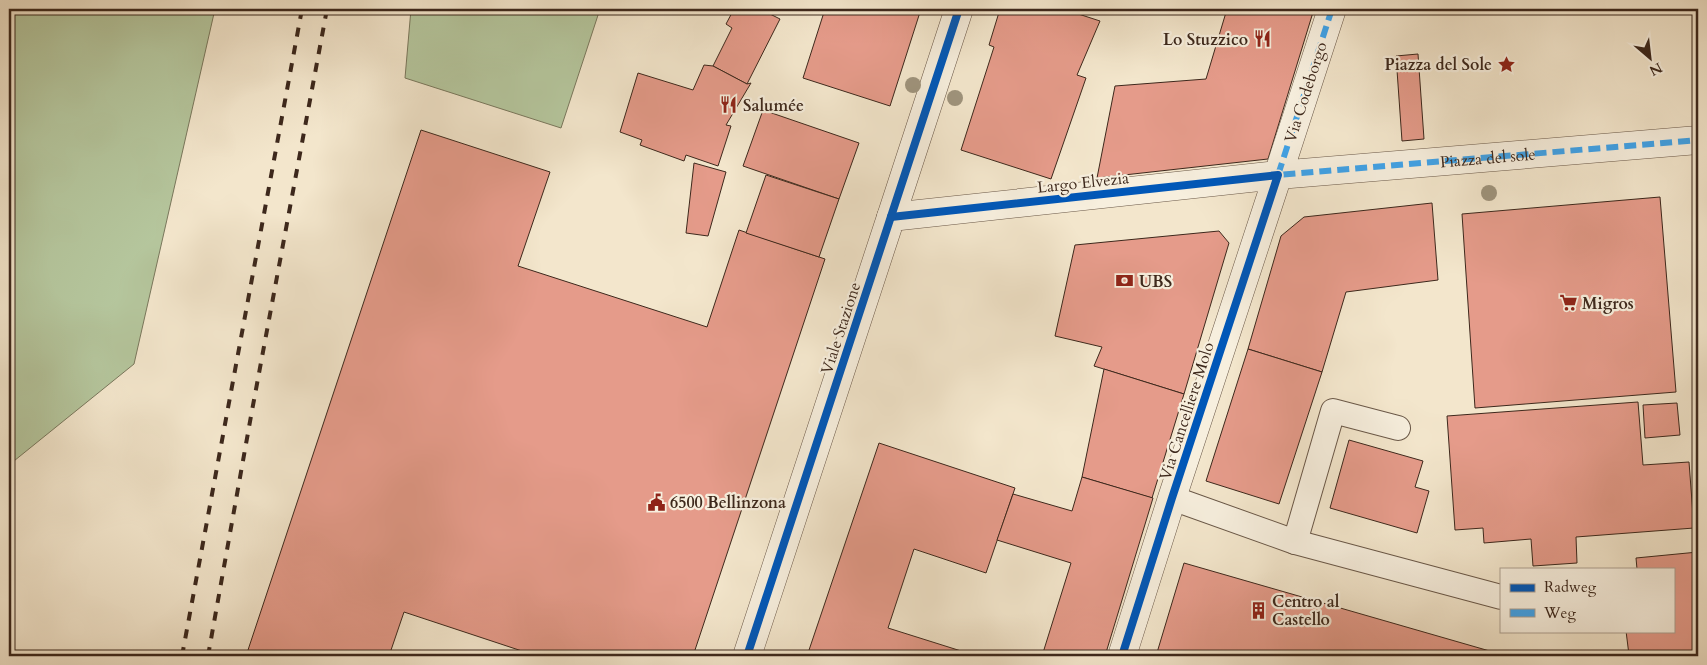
<svg xmlns="http://www.w3.org/2000/svg" width="1707" height="665" font-family="Cardo,serif">
<rect width="100%" height="100%" fill="#f3e6cc"/>
<filter id="stains"><feTurbulence type="fractalNoise" baseFrequency=".004" numOctaves="4"/><feColorMatrix values="0 0 0 0 .2 0 0 0 0 .09 0 0 0 0 .02 0 0 0 .5 -.17"/></filter>
<radialGradient id="worn" r=".72"><stop offset=".6" stop-color="#630" stop-opacity="0"/><stop offset="1" stop-color="#630" stop-opacity=".3"/></radialGradient>
<g fill="#b5c69d" stroke="#79775c">
<path d="M 9,9 L 215,9 L 134,364 L 9,465 Z"/>
<path d="M 411,9 L 600,9 L 561,128 L 405,78 Z"/>
</g>
<g fill="#e59b8a" stroke="#3d281c">
<path d="M 734,9 L 760,9 L 780,19 L 747,84 L 713,66 L 732,28 L 726,24 Z"/>
<path d="M 825,9 L 921,9 L 890,106 L 803,78 Z"/>
<path d="M 1000,9 L 1063,9 L 1100,21 L 1077,75 L 1086,78 L 1051,179 L 961,150 L 994,47 L 989,45 Z"/>
<path d="M 1227,9 L 1314,9 L 1268,159 L 1097,178 L 1115,86 L 1206,79 Z"/>
<path d="M 1418,54 L 1424,139 L 1402,141 L 1396,56 Z"/>
<path d="M 704,65 L 713,66 L 747,84 L 751,83 L 726,125 L 731,126 L 718,166 L 686,155 L 684,161 L 640,145 L 642,140 L 620,132 L 638,73 L 693,90 Z"/>
<path d="M 763,110 L 859,143 L 839,199 L 743,166 Z"/>
<path d="M 421,130 L 550,172 L 518,266 L 707,327 L 739,230 L 825,259 L 693,656 L 537,656 L 404,612 L 389,656 L 246,656 Z"/>
<path d="M 694,163 L 726,172 L 708,236 L 686,233 Z"/>
<path d="M 766,175 L 839,199 L 819,257 L 746,233 Z"/>
<path d="M 1660,197 L 1676,392 L 1475,408 L 1462,214 Z"/>
<path d="M 1432,203 L 1438,280 L 1346,292 L 1322,372 L 1248,349 L 1281,236 L 1304,217 Z"/>
<path d="M 1219,231 L 1229,243 L 1184,394 L 1094,366 L 1102,347 L 1055,336 L 1075,245 Z"/>
<path d="M 1248,349 L 1322,372 L 1279,504 L 1206,481 Z"/>
<path d="M 1104,369 L 1184,394 L 1152,498 L 1082,477 Z"/>
<path d="M 1638,402 L 1643,465 L 1689,462 L 1694,528 L 1576,537 L 1577,563 L 1533,566 L 1531,539 L 1484,543 L 1483,528 L 1455,530 L 1447,416 Z"/>
<path d="M 1677,403 L 1680,435 L 1645,438 L 1643,405 Z"/>
<path d="M 1349,440 L 1423,461 L 1415,487 L 1429,491 L 1417,533 L 1330,508 Z"/>
<path d="M 879,443 L 1015,488 L 986,573 L 914,549 L 888,628 L 977,656 L 807,656 Z"/>
<path d="M 1082,477 L 1153,498 L 1105,656 L 1042,656 L 1071,563 L 997,540 L 1013,494 L 1072,511 Z"/>
<path d="M 1698,552 L 1698,656 L 1649,656 L 1649,653 L 1629,655 L 1626,631 L 1673,631 L 1673,569 L 1637,569 L 1636,558 Z"/>
<path d="M 1184,563 L 1507,656 L 1156,656 Z"/>
</g>
<g fill="none" stroke-linecap="round" stroke-linejoin="round">
<defs>
<g id="service">
<path d="M 1172,498 L 1295,542 L 1501,597"/>
<path d="M 1295,542 L 1333,411 L 1398,428"/>
</g>
<g id="pedestrian">
<path id="s1" d="M 1332,9 L 1278,175 L 1698,140"/>
<path d="M 891,217 L 959,9"/>
</g>
<path id="minor" d="M 747,656 L 891,217 L 1278,175 L 1172,498 L 1122,656"/>
</defs>
<use href="#service" stroke="#6a5848" stroke-width="26"/>
<use href="#pedestrian" stroke="#6a5848" stroke-width="29"/>
<use href="#minor" stroke="#6a5848" stroke-width="29"/>
<use href="#service" stroke="#f7efde" stroke-width="24"/>
<use href="#pedestrian" stroke="#f7efde" stroke-width="28"/>
<use href="#minor" stroke="#f7efde" stroke-width="28"/>
<g stroke="#3d281c" stroke-width="4" stroke-dasharray="9 9" stroke-linecap="butt">
<path d="M 182,656 L 302,9"/>
<path d="M 208,656 L 251,416 L 327,9"/>
</g>
<path stroke="#3fa3ea" stroke-width="6" stroke-dasharray="12 6" stroke-linecap="butt" d="M 1332,9 L 1278,175 L 1698,140"/>
<defs>
<g id="cycleway">
<path d="M 891,217 L 1278,175 L 1172,498 L 1122,656"/>
<path d="M 747,656 L 959,9"/>
</g>
</defs>
<use href="#cycleway" stroke="#f7efde" stroke-width="11"/>
<use href="#cycleway" stroke="#0057b8" stroke-width="8"/>
</g>
<g fill="#9f947d">
<circle cx="913" cy="85" r="8"/>
<circle cx="955" cy="98" r="8"/>
<circle cx="1489" cy="193" r="8"/>
</g>
<defs>
<symbol id="restaurant-bare" viewBox="-9 -9 18 18"><path d="M-5-6h1v4h1v-4h1v4h1v-4h1v5L-1.5 .5V6h-2V.5L-5-1ZM5-6V6H3V1.5H1.5Q1.5-4 5-6Z" fill="#8f2418" stroke="#f7efde" stroke-width="2.5" paint-order="stroke"/></symbol>
<symbol id="sight-bare" viewBox="-9 -9 18 18"><path d="M0-6L1.8-2.2L6-1.7L2.9 1.2L3.7 5.4L0 3.3L-3.7 5.4L-2.9 1.2L-6-1.7L-1.8-2.2Z" fill="#8f2418" stroke="#f7efde" stroke-width="2.5" paint-order="stroke"/></symbol>
<symbol id="bank-bare" viewBox="-9 -9 18 18"><path d="M-6-4H6V4H-6ZM0-2.3a2.3 2.3 0 1 0 0 4.6a2.3 2.3 0 1 0 0-4.6Z" fill="#8f2418" stroke="#f7efde" stroke-width="2.5" paint-order="stroke"/></symbol>
<symbol id="supermarket-bare" viewBox="-9 -9 18 18"><path d="M-6-5.5h2.5l.6 2H6L4.5 2H-2.5L-4.4-4H-6ZM-1.5 3.2a1.3 1.3 0 1 0 .1 0ZM3 3.2a1.3 1.3 0 1 0 .1 0Z" fill="#8f2418" stroke="#f7efde" stroke-width="2.5" paint-order="stroke"/></symbol>
<symbol id="civic-bare" viewBox="-9 -9 18 18"><path d="M-.6-6.5H3V-4.5H.6V-3L4-1V1h2V6H-6V1h2V-1L-.6-3ZM-1.2 2.5V6h2.4V2.5Z" fill="#8f2418" stroke="#f7efde" stroke-width="2.5" paint-order="stroke"/></symbol>
<symbol id="building-bare" viewBox="-9 -9 18 18"><path d="M-4-6H4V6H1V3H-1V6H-4ZM-2.5-4.3h1.7v1.8h-1.7ZM.8-4.3h1.7v1.8H.8ZM-2.5-1h1.7V.8h-1.7ZM.8-1h1.7V.8H.8Z" fill="#8f2418" stroke="#f7efde" stroke-width="2.5" paint-order="stroke"/></symbol>
</defs>
<g fill-rule="evenodd">
<use href="#restaurant-bare" x="1250" y="26" width="25" height="25"/>
<use href="#sight-bare" x="1494" y="52" width="25" height="25"/>
<use href="#restaurant-bare" x="716" y="92" width="25" height="25"/>
<use href="#bank-bare" x="1112" y="268" width="25" height="25"/>
<use href="#supermarket-bare" x="1556" y="290" width="25" height="25"/>
<use href="#civic-bare" x="644" y="490" width="25" height="25"/>
<use href="#building-bare" x="1246" y="598" width="25" height="25"/>
</g>
<g text-anchor="middle" stroke-width="4.5" stroke-linejoin="round" paint-order="stroke">
<g font-size="16" font-weight="bold" fill="#3d281c" stroke="#f7efde" text-anchor="start">
<text x="1248" y="45" text-anchor="end">Lo Stuzzico</text>
<text x="1492" y="70" text-anchor="end">Piazza del Sole</text>
<text x="743" y="111">Salumée</text>
<text x="1139" y="287">UBS</text>
<text x="1582" y="309">Migros</text>
<text x="670" y="508">6500 Bellinzona</text>
<text x="1272" y="607">Centro al<tspan x="1272" dy="18">Castello</tspan></text>
</g>
<g font-size="16" fill="#3d281c" stroke="#f7efde">
<text transform="translate(1305 92) rotate(-72)" y="6">Via Codeborgo</text>
<text dy="6" stroke="none"><textPath href="#s1" startOffset="385">Piazza del sole</textPath></text>
<text transform="translate(1083 182) rotate(-6)" y="6">Largo Elvezia</text>
<text transform="translate(840 328) rotate(-72)" y="6">Viale Stazione</text>
<text transform="translate(1186 411) rotate(-72)" y="6">Via Cancelliere Molo</text>
</g>
</g>
<rect width="1707" height="665" fill="none" stroke="#f3e6cc" stroke-width="30"/>
<rect x="10" y="10" width="1687" height="645" fill="none" stroke="#3d281c" stroke-width="2.5"/>
<rect x="15" y="15" width="1677" height="635" fill="none" stroke="#3d281c"/>
<rect x="1500" y="568" width="175" height="65" fill="#f7efde" stroke="#ad9f90"/>
<rect x="1510" y="584" width="25" height="8" fill="#0057b8" stroke="#ad9f90"/>
<text x="1544" y="592" font-size="15" fill="#3d281c">Radweg</text>
<rect x="1510" y="609" width="25" height="8" fill="#3fa3ea" stroke="#ad9f90"/>
<text x="1544" y="618" font-size="15" fill="#3d281c">Weg</text>
<g transform="translate(1650 58) rotate(152)" stroke="#f7efde" stroke-width="4" paint-order="stroke">
<path d="M0-4L9 19L0 12L-9 19Z" fill="#3d281c"/>
<text y="-8" font-size="14" font-weight="bold" text-anchor="middle" fill="#3d281c">N</text>
</g>
<rect width="100%" height="100%" filter="url(#stains)"/>
<rect width="100%" height="100%" fill="url(#worn)"/>
</svg>
